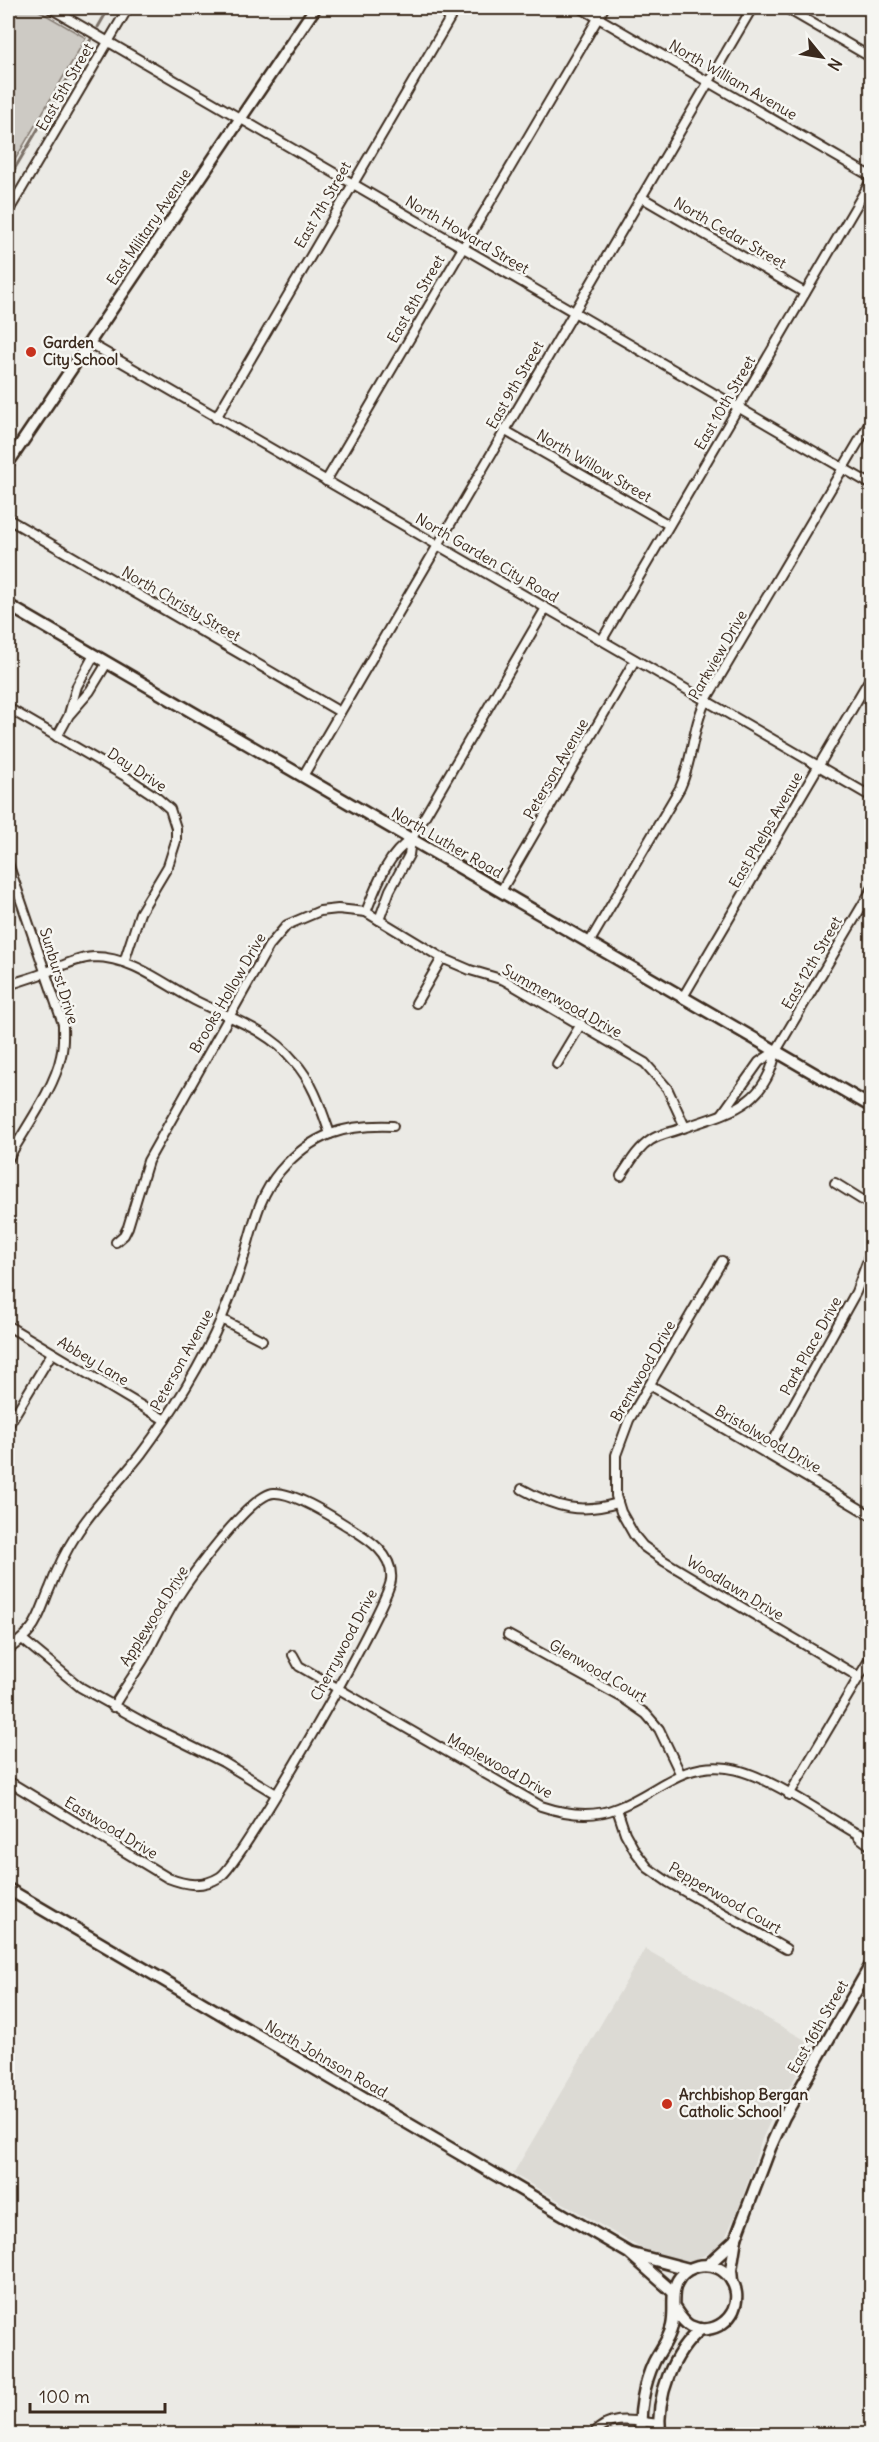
<svg xmlns="http://www.w3.org/2000/svg" width="879" height="2442" font-family="Delius,sans-serif">
<rect width="100%" height="100%" fill="#ebeae5"/>
<filter id="ink" filterUnits="userSpaceOnUse"><feTurbulence type="fractalNoise" baseFrequency=".0167" numOctaves="2"/><feDisplacementMap in="SourceGraphic" scale="12" xChannelSelector="R" yChannelSelector="G"/><feConvolveMatrix kernelMatrix="1 2 1 2 8 2 1 2 1" color-interpolation-filters="sRGB"/></filter>
<g filter="url(#ink)">
<path fill="#dcdad4" d="M 645,1949 L 814,2045 L 774,2113 L 762,2139 L 739,2208 L 723,2242 L 713,2251 L 694,2260 L 679,2261 L 649,2253 L 513,2174 Z"/>
<path fill="#cdcac4" stroke="#847a71" stroke-width="1.5" d="M 8,8 L 34,8 L 86,38 L 8,172 Z"/>
<g fill="none" stroke-linecap="round" stroke-linejoin="round">
<g stroke="#7c7167" stroke-width="3">
<path d="M 98,27 L 109,8"/>
<path d="M 8,180 L 91,39"/>
</g>
<defs>
<g id="street">
<path d="M 50,8 L 872,485"/>
<path d="M 581,8 L 872,177"/>
<path d="M 786,8 L 872,58"/>
<path d="M 641,197 L 805,293"/>
<path d="M 8,212 L 128,8"/>
<path d="M 89,343 L 872,797"/>
<path d="M 216,418 L 456,8"/>
<path d="M 504,430 L 669,525"/>
<path d="M 326,481 L 604,8"/>
<path d="M 8,519 L 340,712"/>
<path d="M 602,640 L 872,179"/>
<path d="M 8,708 L 125,776 L 155,796 L 170,809 L 176,828 L 176,841 L 168,866 L 140,913 L 124,962"/>
<path d="M 69,714 L 77,686 L 94,655"/>
<path d="M 57,737 L 69,715 L 90,691 L 107,663"/>
<path d="M 303,776 L 752,8"/>
<path d="M 501,891 L 635,660"/>
<path d="M 366,912 C 376,887 387,854 411,840"/>
<path d="M 379,920 L 390,890 L 409,855 L 411,840 L 546,608"/>
<path d="M 589,943 L 680,788 C 693,760 692,728 706,700 L 872,419"/>
<path d="M 8,985 C 20,981 34,977 47,972 C 61,966 78,958 94,957 C 132,957 162,983 194,1000 C 229,1018 268,1029 294,1061 C 313,1082 321,1108 330,1134"/>
<path d="M 683,997 L 872,675"/>
<path d="M 416,1003 L 442,958"/>
<path d="M 557,1064 L 581,1024"/>
<path d="M 722,1114 L 759,1062 L 776,1051"/>
<path d="M 8,1159 C 24,1130 55,1088 61,1056 C 64,1045 63,1035 63,1024 L 8,863"/>
<path d="M 621,1176 C 630,1163 637,1149 651,1140 C 658,1135 668,1133 677,1130 C 724,1113 765,1109 776,1051 L 872,889"/>
<path d="M 835,1183 L 872,1206"/>
<path d="M 116,1242 L 124,1235 L 128,1227 L 148,1161 L 269,946 L 287,925 L 320,911 L 338,909 L 366,912 L 442,958 L 470,970 L 504,980 L 645,1063 L 667,1088 L 685,1127"/>
<path d="M 722,1261 L 629,1420 L 616,1455 L 616,1496 L 621,1512 L 634,1535 L 643,1546 L 664,1561 L 859,1677"/>
<path d="M 221,1319 L 262,1340"/>
<path d="M 8,1326 L 165,1420"/>
<path d="M 650,1385 L 872,1516"/>
<path d="M 8,1426 L 52,1353"/>
<path d="M 766,1454 L 856,1292 L 872,1249"/>
<path d="M 522,1489 C 556,1508 580,1514 618,1503"/>
<path d="M 508,1635 L 623,1698 L 646,1714 L 659,1729 L 680,1773"/>
<path d="M 22,1639 L 80,1687 L 150,1726 L 223,1762 L 276,1794"/>
<path d="M 8,1650 C 16,1644 24,1638 31,1629 C 40,1618 44,1601 50,1588 C 57,1569 65,1552 76,1535 C 94,1506 120,1481 141,1454 C 171,1414 203,1363 222,1317 C 230,1297 239,1275 245,1253 C 254,1223 259,1196 280,1171 C 312,1134 345,1124 393,1126"/>
<path d="M 293,1655 L 299,1666 L 541,1806 C 565,1814 593,1818 617,1808 C 657,1793 680,1762 727,1768 C 763,1772 821,1813 854,1832 L 872,1838"/>
<path d="M 8,1781 L 168,1878 C 186,1885 202,1888 220,1877 C 241,1864 388,1607 391,1580 C 394,1552 363,1536 344,1524 C 328,1514 293,1492 274,1493 C 250,1494 189,1579 175,1601 C 164,1619 155,1639 145,1657 C 135,1674 123,1690 113,1707"/>
<path d="M 789,1795 L 872,1655"/>
<path d="M 617,1809 L 625,1833 L 635,1851 L 648,1868 L 668,1882 L 786,1949"/>
<path d="M 859,1837 L 872,1847"/>
<path d="M 593,2434 C 611,2414 634,2421 659,2424"/>
</g>
<g id="secondary">
<path d="M 8,463 L 315,8"/>
<path d="M 8,605 L 872,1107"/>
<path d="M 8,1889 L 629,2253 L 673,2292"/>
<path d="M 632,2254 L 689,2269"/>
<path d="M 708,2265 L 736,2239"/>
<path d="M 732,2281 L 731,2270 L 736,2238 L 770,2148 L 784,2117 L 872,1963"/>
<path d="M 641,2434 C 639,2412 644,2383 654,2362 C 660,2350 669,2340 672,2326 C 676,2309 669,2291 680,2277 C 689,2266 705,2262 718,2268 C 727,2272 735,2283 736,2293 C 739,2318 713,2337 690,2326 C 683,2322 679,2315 675,2309"/>
<path d="M 660,2434 C 656,2397 672,2353 701,2329"/>
</g>
</defs>
<use href="#street" stroke="#3b2a1e" stroke-width="12"/>
<use href="#secondary" stroke="#3b2a1e" stroke-width="15"/>
<use href="#street" stroke="#f6f6f2" stroke-width="8"/>
<use href="#secondary" stroke="#f6f6f2" stroke-width="10"/>
</g>
</g>
<g fill="#c8321e" stroke="#f6f6f2" stroke-width="2">
<circle cx="31" cy="352" r="6"/>
<circle cx="667" cy="2104" r="6"/>
</g>
<g text-anchor="middle" stroke-width="5" stroke-linejoin="round" paint-order="stroke">
<g font-size="15" fill="#3b2a1e" stroke="#f6f6f2">
<text transform="translate(733 80) rotate(30)" y="5">North William Avenue</text>
<text transform="translate(65 87) rotate(-60)" y="5">East 5th Street</text>
<text transform="translate(323 205) rotate(-60)" y="5">East 7th Street</text>
<text transform="translate(149 227) rotate(-56)" y="5">East Military Avenue</text>
<text transform="translate(730 233) rotate(30)" y="5">North Cedar Street</text>
<text transform="translate(467 235) rotate(30)" y="5">North Howard Street</text>
<text transform="translate(416 299) rotate(-60)" y="5">East 8th Street</text>
<text transform="translate(515 385) rotate(-60)" y="5">East 9th Street</text>
<text transform="translate(725 403) rotate(-60)" y="5">East 10th Street</text>
<text transform="translate(594 466) rotate(30)" y="5">North Willow Street</text>
<text transform="translate(487 558) rotate(30)" y="5">North Garden City Road</text>
<text transform="translate(181 604) rotate(30)" y="5">North Christy Street</text>
<text transform="translate(718 655) rotate(-60)" y="5">Parkview Drive</text>
<text transform="translate(556 769) rotate(-60)" y="5">Peterson Avenue</text>
<text transform="translate(137 770) rotate(33)" y="5">Day Drive</text>
<text transform="translate(766 830) rotate(-60)" y="5">East Phelps Avenue</text>
<text transform="translate(447 843) rotate(30)" y="5">North Luther Road</text>
<text transform="translate(812 963) rotate(-60)" y="5">East 12th Street</text>
<text transform="translate(59 976) rotate(73)" y="5">Sunburst Drive</text>
<text transform="translate(228 993) rotate(-60)" y="5">Brooks Hollow Drive</text>
<text transform="translate(562 1001) rotate(29)" y="5">Summerwood Drive</text>
<text transform="translate(811 1346) rotate(-61)" y="5">Park Place Drive</text>
<text transform="translate(182 1360) rotate(-61)" y="5">Peterson Avenue</text>
<text transform="translate(93 1361) rotate(31)" y="5">Abbey Lane</text>
<text transform="translate(643 1371) rotate(-60)" y="5">Brentwood Drive</text>
<text transform="translate(768 1439) rotate(30)" y="5">Bristolwood Drive</text>
<text transform="translate(735 1588) rotate(31)" y="5">Woodlawn Drive</text>
<text transform="translate(154 1616) rotate(-58)" y="5">Applewood Drive</text>
<text transform="translate(344 1645) rotate(-62)" y="5">Cherrywood Drive</text>
<text transform="translate(598 1671) rotate(30)" y="5">Glenwood Court</text>
<text transform="translate(500 1766) rotate(29)" y="5">Maplewood Drive</text>
<text transform="translate(111 1828) rotate(31)" y="5">Eastwood Drive</text>
<text transform="translate(725 1898) rotate(30)" y="5">Pepperwood Court</text>
<text transform="translate(818 2027) rotate(-60)" y="5">East 16th Street</text>
<text transform="translate(326 2059) rotate(30)" y="5">North Johnson Road</text>
</g>
<g font-size="15" font-weight="bold" fill="#3b2a1e" stroke="#f6f6f2" text-anchor="start">
<text x="43" y="348">Garden<tspan x="43" dy="17">City School</tspan></text>
<text x="679" y="2100">Archbishop Bergan<tspan x="679" dy="17">Catholic School</tspan></text>
</g>
</g>
<rect width="879" height="2442" fill="none" stroke="#f6f6f2" stroke-width="30"/>
<rect x="15" y="15" width="849" height="2412" fill="none" stroke="#3b2a1e" stroke-width="2" filter="url(#ink)"/>
<g transform="translate(822 57) rotate(120)" stroke="#f6f6f2" stroke-width="4.5" paint-order="stroke">
<path d="M0-4.5L10 22L0 15L-10 22Z" fill="#3b2a1e"/>
<text y="-9" font-size="16" font-weight="bold" text-anchor="middle" fill="#3b2a1e">N</text>
</g>
<path d="M30 2403v9h135v-9" fill="none" stroke="#3b2a1e" stroke-width="3"/>
<text x="39" y="2403" font-size="18" fill="#3b2a1e" stroke="#f6f6f2" stroke-width="4.5" paint-order="stroke">100 m</text>
</svg>
